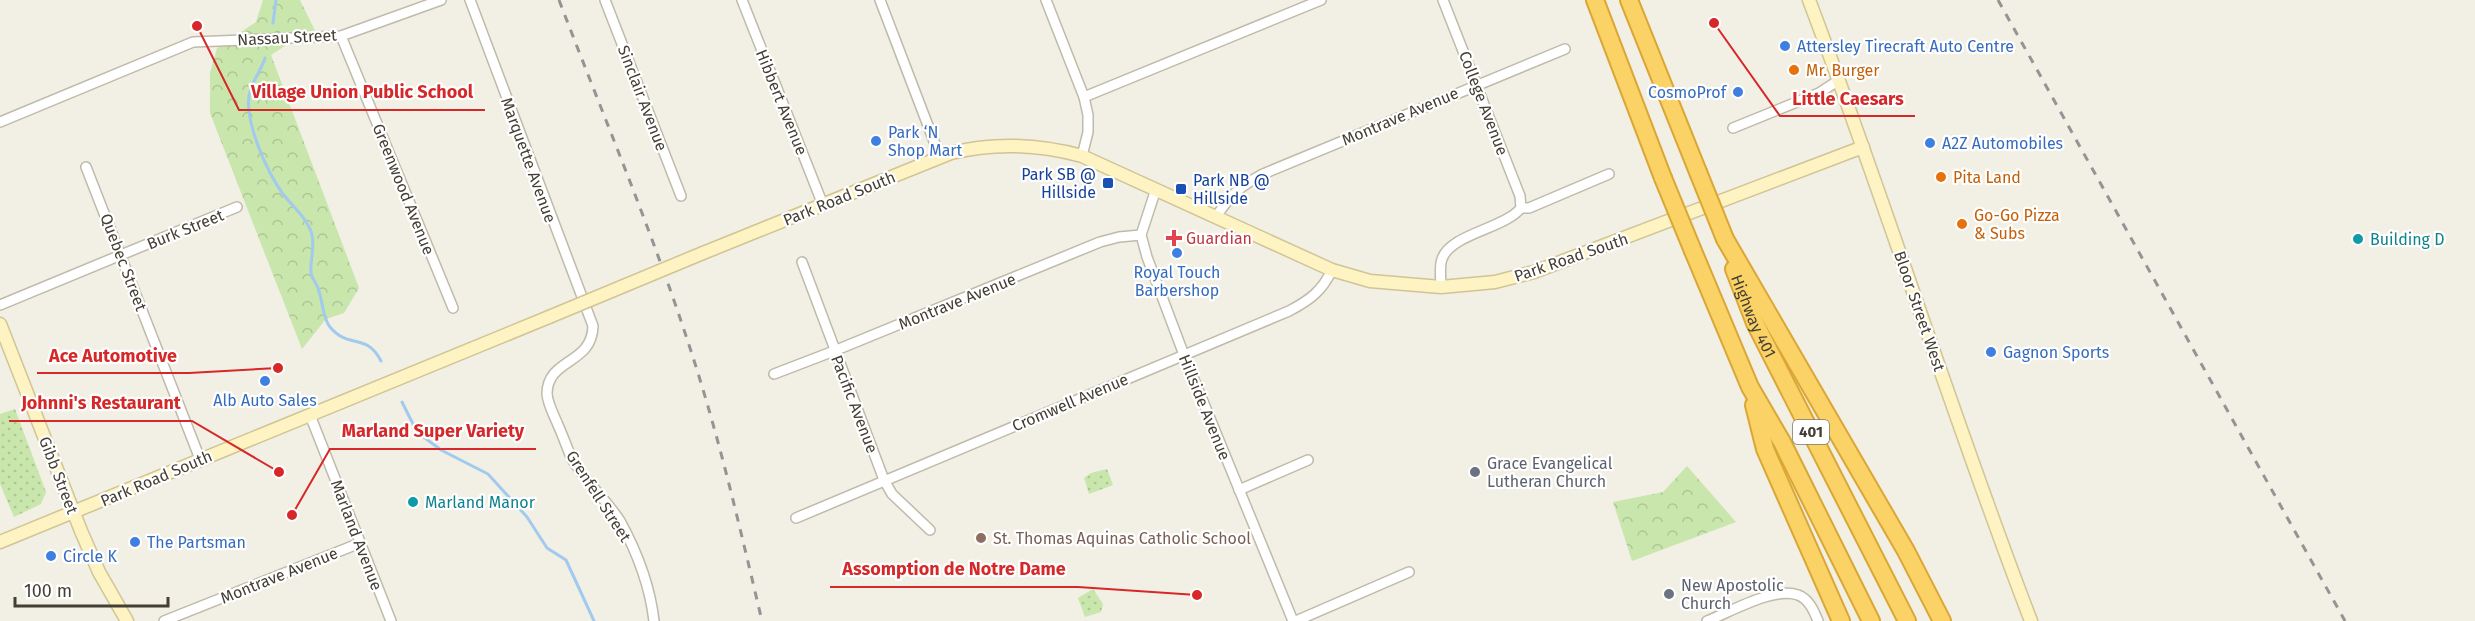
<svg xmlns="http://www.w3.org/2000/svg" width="2475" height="621" font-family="'Fira Sans',sans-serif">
<defs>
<pattern id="grass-dots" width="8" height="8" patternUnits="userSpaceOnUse" patternTransform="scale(1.5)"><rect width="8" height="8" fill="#c9e6ad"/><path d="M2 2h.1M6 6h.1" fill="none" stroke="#aec695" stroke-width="1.8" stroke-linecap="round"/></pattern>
<pattern id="forest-crowns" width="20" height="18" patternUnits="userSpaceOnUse" patternTransform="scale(1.5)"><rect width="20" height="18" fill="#c9e6ad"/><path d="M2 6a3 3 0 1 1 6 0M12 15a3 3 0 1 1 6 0" fill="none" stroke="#aec695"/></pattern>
</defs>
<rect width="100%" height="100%" fill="#f2efe4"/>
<g fill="url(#grass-dots)">
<path d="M 15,409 L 46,492 L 41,504 L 14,517 L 0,484 L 0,414 Z"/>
<path d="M 1107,469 L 1113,485 L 1089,494 L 1084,478 L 1091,473 Z"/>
<path d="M 1093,589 L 1103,604 L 1101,612 L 1085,617 L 1078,598 Z"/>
</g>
<g fill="url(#forest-crowns)">
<path d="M 263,0 L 300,0 L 318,37 L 302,35 L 271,55 L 359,288 L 344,313 L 326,319 L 302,349 L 210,113 L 210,73 L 217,48 L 256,22 Z"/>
<path d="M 1687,466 L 1736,522 L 1632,561 L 1613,502 L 1663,492 Z"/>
</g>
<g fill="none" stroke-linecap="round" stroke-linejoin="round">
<g stroke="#a1caee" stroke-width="3">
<path d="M 273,23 L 276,0"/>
<path d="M 265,58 C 261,71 251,82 249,96 C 245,123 267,172 283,194 C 293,207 308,219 312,235 C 315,248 310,260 311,272 C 311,278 316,282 318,288 C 323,301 322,317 330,327 C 349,350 366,332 381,361"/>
<path d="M 402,402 L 417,432 L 441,450 L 488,474 L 527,517 L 547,548 L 566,560 L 594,621"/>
</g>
<defs>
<g id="street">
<path d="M 470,0 L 593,326 C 592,365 547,358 547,394 C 548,405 554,415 558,425 C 563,436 567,448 572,459 C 585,481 606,499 620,521 C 637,552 650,586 654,621"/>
<path d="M 605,0 L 681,196"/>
<path d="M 742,0 L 823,205"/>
<path d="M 880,0 L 940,157"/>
<path d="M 1046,0 L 1084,97 L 1088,115 L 1088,132 L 1082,156"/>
<path d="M 1443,0 L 1520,196 L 1521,208"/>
<path d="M 341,36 L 453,308"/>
<path d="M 1084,97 L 1321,0"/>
<path d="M 0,122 L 193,42 L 341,36 L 441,0"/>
<path d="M 1733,128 L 1819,93 L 1839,80"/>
<path d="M 86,167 L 200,459"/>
<path d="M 1156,189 L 1141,235 L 1147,257 L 1184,355 L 1293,621"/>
<path d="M 1216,217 C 1231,194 1239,187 1263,174 L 1565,49"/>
<path d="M 802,262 L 884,480 L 892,494 L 930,530"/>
<path d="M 1441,287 C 1441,278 1439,267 1442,259 C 1450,234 1504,229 1521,208 L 1529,208 L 1609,174"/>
<path d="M 0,305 L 237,207"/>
<path d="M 774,374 L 834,351 L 1100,242 L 1119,237 L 1141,235"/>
<path d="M 310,415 L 391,621"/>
<path d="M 1239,490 L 1308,460"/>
<path d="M 796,518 L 1289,311 C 1310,300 1322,291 1332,270"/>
<path d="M 164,621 L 360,543"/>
<path d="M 1296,621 L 1409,572"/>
<path d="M 1707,621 C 1730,612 1775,586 1798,595 C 1809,599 1814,611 1818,621"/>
</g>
<g id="secondary">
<path d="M 1809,0 C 1887,205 1952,416 2031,621"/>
<path d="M 703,253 L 951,153 C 996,142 1038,144 1082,156 L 1332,270 L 1370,281 L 1441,287 L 1495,282 L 1534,272 L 1863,147"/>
<path d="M 0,324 L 81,531 L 99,572 L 127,621"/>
<path d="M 0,542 L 549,317"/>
</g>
<g id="highway">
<path d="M 1595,0 L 1663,178"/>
<path d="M 1629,0 L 1698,172"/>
<path d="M 1725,239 L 1906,551 L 1942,621"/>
<path d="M 1693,251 L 1750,387 L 1782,442 L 1871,621"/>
<path id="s1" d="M 1734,269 L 1755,323 L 1907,621"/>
<path d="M 1754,405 L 1765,449 L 1841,621"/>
</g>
</defs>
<use href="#street" stroke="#c0baaa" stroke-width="12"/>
<use href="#secondary" stroke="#d1c495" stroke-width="15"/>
<use href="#highway" stroke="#daa736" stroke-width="20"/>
<use href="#street" stroke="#fff" stroke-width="9"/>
<use href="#secondary" stroke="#fdf3c3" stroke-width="12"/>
<use href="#highway" stroke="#fbd266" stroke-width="16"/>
<g stroke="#949494" stroke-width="3" stroke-dasharray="8 8" stroke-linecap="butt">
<path d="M 559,0 C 606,123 658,245 697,370 C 723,453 742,537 762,621"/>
<path d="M 1998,0 L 2345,621"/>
</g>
<defs>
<path id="secondary-bridge" d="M 549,317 L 703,253"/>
<g id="highway-bridge">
<path d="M 1698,172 L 1725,239"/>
<path d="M 1663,178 L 1693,251"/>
</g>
</defs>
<use href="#secondary-bridge" stroke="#d1c495" stroke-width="15" stroke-linecap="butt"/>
<use href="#highway-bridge" stroke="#daa736" stroke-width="20" stroke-linecap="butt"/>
<use href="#secondary-bridge" stroke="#fdf3c3" stroke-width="12"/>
<use href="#highway-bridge" stroke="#fbd266" stroke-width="16"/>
</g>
<g fill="#3f7fe0" stroke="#fff" stroke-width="2">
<circle cx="1785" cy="46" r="6"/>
<circle cx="1738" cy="92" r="6"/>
<circle cx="876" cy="141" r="6"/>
<circle cx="1930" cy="143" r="6"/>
<circle cx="1177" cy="253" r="6"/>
<circle cx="1991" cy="352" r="6"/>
<circle cx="265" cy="381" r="6"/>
<circle cx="135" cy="542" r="6"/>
<circle cx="51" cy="556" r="6"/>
</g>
<g fill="#e8710a" stroke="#fff" stroke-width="2">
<circle cx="1794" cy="70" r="6"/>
<circle cx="1941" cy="177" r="6"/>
<circle cx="1962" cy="224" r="6"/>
</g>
<g fill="#1a4fb4" stroke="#fff" stroke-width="2">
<rect x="1102" y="177" width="12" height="12" rx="3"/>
<rect x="1175" y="183" width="12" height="12" rx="3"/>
</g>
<path fill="#e0444e" stroke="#fff" stroke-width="2" d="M1171 229h6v6h6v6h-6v6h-6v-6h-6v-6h6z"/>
<g fill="#0f9aa8" stroke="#fff" stroke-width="2">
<circle cx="2358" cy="239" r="6"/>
<circle cx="413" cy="502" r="6"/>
</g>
<g fill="#6b7280" stroke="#fff" stroke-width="2">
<circle cx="1475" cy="472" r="6"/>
<circle cx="1669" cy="594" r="6"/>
</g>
<circle fill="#8d6e63" stroke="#fff" stroke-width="2" cx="981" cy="538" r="6"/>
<g text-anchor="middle" stroke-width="4.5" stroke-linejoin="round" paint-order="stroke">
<rect fill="#fff" stroke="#7c7971" stroke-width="1.5" x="1793" y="420" width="36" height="24" rx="4.5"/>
<g font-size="15" font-weight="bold" fill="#443f34">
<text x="1811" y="437">401</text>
</g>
<g font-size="16" fill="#443f34" stroke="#fff">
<text transform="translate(287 37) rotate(-3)" y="6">Nassau Street</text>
<text transform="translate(643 98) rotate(69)" y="6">Sinclair Avenue</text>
<text transform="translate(782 102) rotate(68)" y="6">Hibbert Avenue</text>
<text transform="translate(1484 103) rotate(69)" y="6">College Avenue</text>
<text transform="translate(1400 116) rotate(-23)" y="6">Montrave Avenue</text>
<text transform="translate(529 160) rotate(70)" y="6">Marquette Avenue</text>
<text transform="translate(404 189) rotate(68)" y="6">Greenwood Avenue</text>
<text transform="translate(839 198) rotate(-22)" y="6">Park Road South</text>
<text transform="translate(185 229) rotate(-22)" y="6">Burk Street</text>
<text transform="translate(1571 257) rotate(-19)" y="6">Park Road South</text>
<text transform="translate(124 262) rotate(69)" y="6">Quebec Street</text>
<text transform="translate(957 301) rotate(-22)" y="6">Montrave Avenue</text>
<text transform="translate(1920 311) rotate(71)" y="6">Bloor Street West</text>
<text dy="6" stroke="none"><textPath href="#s1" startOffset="51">Highway 401</textPath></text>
<text transform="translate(1070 402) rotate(-23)" y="6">Cromwell Avenue</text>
<text transform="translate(855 404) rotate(69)" y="6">Pacific Avenue</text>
<text transform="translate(1205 407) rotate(68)" y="6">Hillside Avenue</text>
<text transform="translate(59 475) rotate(69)" y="6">Gibb Street</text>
<text transform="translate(156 478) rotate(-23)" y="6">Park Road South</text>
<text transform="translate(599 496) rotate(57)" y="6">Grenfell Street</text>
<text transform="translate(357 535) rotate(69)" y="6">Marland Avenue</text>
<text transform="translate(279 575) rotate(-22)" y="6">Montrave Avenue</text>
</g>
<g font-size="16" fill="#366cbe" stroke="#fff" text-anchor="start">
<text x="1797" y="52">Attersley Tirecraft Auto Centre</text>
<text x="1726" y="98" text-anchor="end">CosmoProf</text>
<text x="888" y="138">Park ‘N<tspan x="888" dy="18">Shop Mart</tspan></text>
<text x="1942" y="149">A2Z Automobiles</text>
<text x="1177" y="278" text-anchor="middle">Royal Touch<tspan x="1177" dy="18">Barbershop</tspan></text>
<text x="2003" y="358">Gagnon Sports</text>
<text x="265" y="406" text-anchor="middle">Alb Auto Sales</text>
<text x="147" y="548">The Partsman</text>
<text x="63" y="562">Circle K</text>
</g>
<g font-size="16" fill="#c56008" stroke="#fff" text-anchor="start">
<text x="1806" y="76">Mr. Burger</text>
<text x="1953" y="183">Pita Land</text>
<text x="1974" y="221">Go-Go Pizza<tspan x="1974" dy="18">&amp; Subs</tspan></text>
</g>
<g font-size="16" fill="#164399" stroke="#fff" text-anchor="end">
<text x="1096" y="180">Park SB @<tspan x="1096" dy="18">Hillside</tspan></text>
<text x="1193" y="186" text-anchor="start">Park NB @<tspan x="1193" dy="18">Hillside</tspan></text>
</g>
<g font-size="16" fill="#be3a42" stroke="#fff" text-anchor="start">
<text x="1186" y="244">Guardian</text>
</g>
<g font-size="16" fill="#0d838f" stroke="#fff" text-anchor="start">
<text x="2370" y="245">Building D</text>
<text x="425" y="508">Marland Manor</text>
</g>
<g font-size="16" fill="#5b616d" stroke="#fff" text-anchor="start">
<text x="1487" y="469">Grace Evangelical<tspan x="1487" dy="18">Lutheran Church</tspan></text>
<text x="1681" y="591">New Apostolic<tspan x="1681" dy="18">Church</tspan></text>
</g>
<g font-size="16" fill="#785e54" stroke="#fff" text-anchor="start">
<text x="993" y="544">St. Thomas Aquinas Catholic School</text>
</g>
</g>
<path fill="none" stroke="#d62828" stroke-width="2" d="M197 26L239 110H485M1714 23L1780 116H1915M278 368L189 373H37M279 472L192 421H9M292 515L330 449H536M1197 595L1078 587H830"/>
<g fill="#d62828" stroke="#fff" stroke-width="2">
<circle cx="197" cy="26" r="6"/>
<circle cx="1714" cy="23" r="6"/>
<circle cx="278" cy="368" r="6"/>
<circle cx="279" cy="472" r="6"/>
<circle cx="292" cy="515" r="6"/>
<circle cx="1197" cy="595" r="6"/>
</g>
<g font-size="18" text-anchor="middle" font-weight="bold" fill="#d62828" stroke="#fff" stroke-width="4.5" stroke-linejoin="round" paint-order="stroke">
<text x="362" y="98">Village Union Public School</text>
<text x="1848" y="105">Little Caesars</text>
<text x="113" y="362">Ace Automotive</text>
<text x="101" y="409">Johnni's Restaurant</text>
<text x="433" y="437">Marland Super Variety</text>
<text x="954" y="575">Assomption de Notre Dame</text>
</g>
<path d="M15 597v9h153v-9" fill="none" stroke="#443f34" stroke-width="3"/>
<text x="24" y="597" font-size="18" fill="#443f34" stroke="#ffffff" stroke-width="4.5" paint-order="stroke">100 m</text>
</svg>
